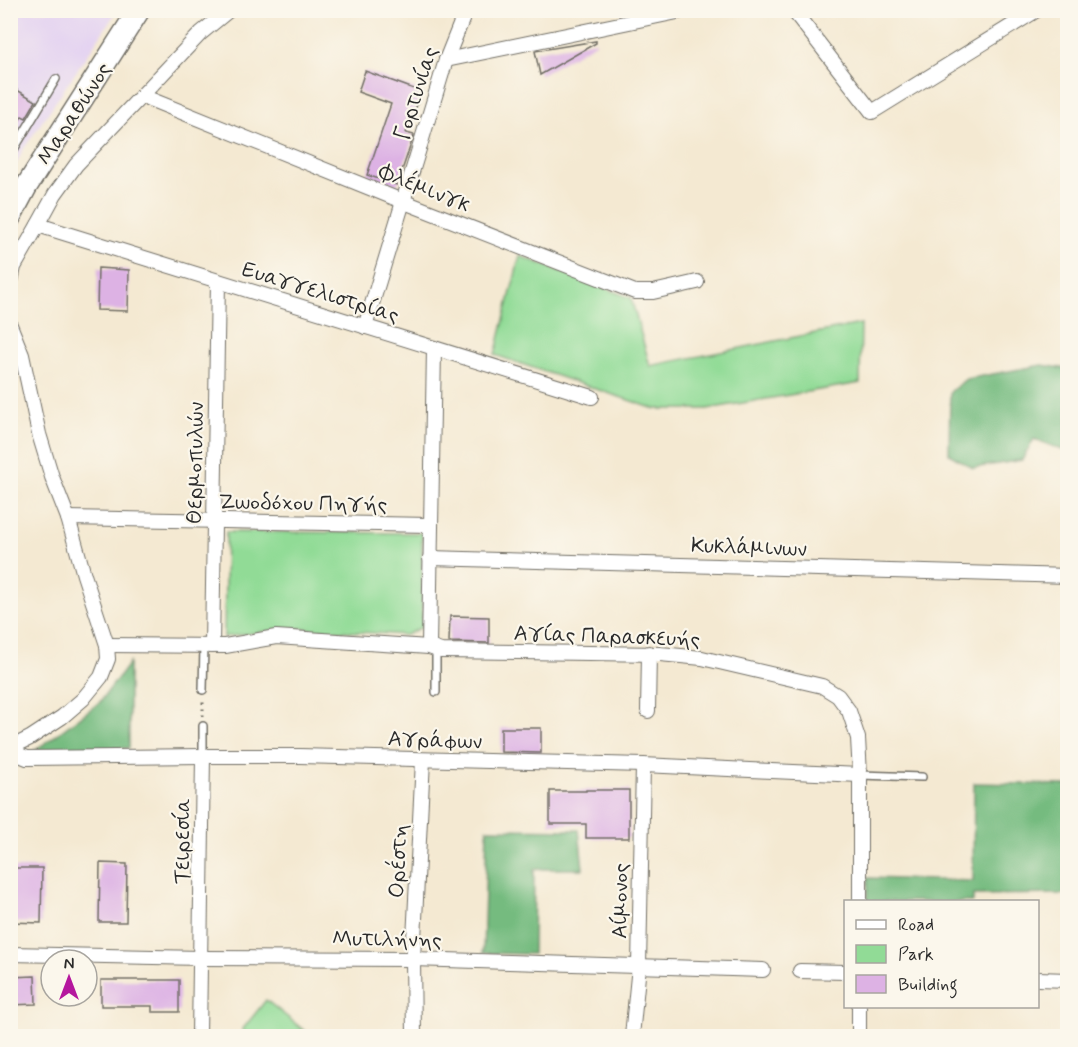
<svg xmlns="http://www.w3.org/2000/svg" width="1078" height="1047" font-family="Mynerve,sans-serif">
<rect width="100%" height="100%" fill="#fbf7ec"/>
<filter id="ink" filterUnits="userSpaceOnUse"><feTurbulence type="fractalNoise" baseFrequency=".0167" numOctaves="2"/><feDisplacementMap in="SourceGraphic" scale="12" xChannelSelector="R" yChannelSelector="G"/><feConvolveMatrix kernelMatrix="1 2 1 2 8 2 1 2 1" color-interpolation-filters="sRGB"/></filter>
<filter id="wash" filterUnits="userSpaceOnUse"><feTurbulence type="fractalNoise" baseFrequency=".008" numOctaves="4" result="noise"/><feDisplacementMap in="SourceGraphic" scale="24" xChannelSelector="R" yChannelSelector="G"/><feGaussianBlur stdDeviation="1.35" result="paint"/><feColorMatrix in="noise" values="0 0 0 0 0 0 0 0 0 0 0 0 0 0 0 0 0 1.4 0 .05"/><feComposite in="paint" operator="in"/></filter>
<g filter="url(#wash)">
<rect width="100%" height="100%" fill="#f4e9d2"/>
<path fill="#e4d3f1" d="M 11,11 L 117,11 L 23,150 L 11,175 Z"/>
<g fill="#91db96" stroke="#5e8360" stroke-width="1.5">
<path d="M 520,256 L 631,298 L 650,366 L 861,324 L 860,383 L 707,409 L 655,409 L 495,355 Z"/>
<path d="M 226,532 L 422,533 L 422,627 L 406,635 L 292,628 L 224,637 Z"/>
<path d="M 266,1000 L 311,1036 L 250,1036 L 242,1030 Z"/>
</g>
<g fill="#74bb7f" stroke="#507355" stroke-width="1.5">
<path d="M 1042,365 L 1067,369 L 1067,454 L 1065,451 L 1034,439 L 1022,460 L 973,468 L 949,454 L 950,392 L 966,379 Z"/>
<path d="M 129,663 L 129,748 L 35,751 L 100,702 Z"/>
<path d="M 974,783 L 1067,785 L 1067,894 L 973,895 L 973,902 L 867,901 L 868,878 L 973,881 Z"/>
<path d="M 487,829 L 579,830 L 583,869 L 534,869 L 533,954 L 483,953 Z"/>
</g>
<g id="blocks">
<g fill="#ddb2e4">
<path d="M 596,41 L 596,43 L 540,75 L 535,51 Z"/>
<path d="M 365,71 L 422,92 L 406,133 L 414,135 L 397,185 L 367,175 L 391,104 L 358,92 Z"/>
<path d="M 10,86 L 36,101 L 26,118 L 22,116 L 10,135 Z"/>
<path d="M 98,268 L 129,270 L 128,311 L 97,310 Z"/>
<path d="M 450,616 L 489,617 L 489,643 L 449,642 Z"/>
<path d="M 501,728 L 541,728 L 541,753 L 501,752 Z"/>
<path d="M 586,790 L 629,790 L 629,838 L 586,838 L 586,824 L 550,824 L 550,791 L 586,791 Z"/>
<path d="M 100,863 L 127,864 L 126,922 L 99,922 Z"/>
<path d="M 10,868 L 42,868 L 41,923 L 10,922 Z"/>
<path d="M 35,976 L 36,1004 L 10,1005 L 10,977 Z"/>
<path d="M 101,980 L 179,980 L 179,1012 L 152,1012 L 152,1006 L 101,1006 Z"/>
</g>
</g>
</g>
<g filter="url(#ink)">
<use href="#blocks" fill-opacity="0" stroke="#716e65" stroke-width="1.5"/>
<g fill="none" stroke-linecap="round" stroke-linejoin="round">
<defs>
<g id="service">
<path d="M 10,156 L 56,79"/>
<path d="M 436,649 L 436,692"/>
<path d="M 203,690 L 204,646"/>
<path d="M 203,756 L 203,726"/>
<path d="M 860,775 L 922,777"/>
</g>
<g id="minor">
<path d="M 793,10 L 872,112 L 1037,10"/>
<path d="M 446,60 L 687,10"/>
<path d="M 142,96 L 402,201 L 635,292 L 653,292 L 697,282"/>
<path d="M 38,225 L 592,397"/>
<path d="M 10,286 L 14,267 L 38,225 L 55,194 L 76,165 L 201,33 L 229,10"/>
<path d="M 10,325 L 22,355 L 39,434 L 52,477 L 68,518 L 84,575 L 107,645 L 108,659 L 101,677 L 83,699 L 62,717 L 30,738 L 10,748"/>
<path d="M 365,327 L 446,60 L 466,10"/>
<path d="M 68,518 L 430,525"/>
<path d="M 430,558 L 1068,576"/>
<path d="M 107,645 L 225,646 L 276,637 L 429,647 L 441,651 L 660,654 L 702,658 L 822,686 L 838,696 L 849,711 L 858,738 L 860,775 L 860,902"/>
<path d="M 212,646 L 218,281"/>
<path d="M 429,647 L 434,348"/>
<path d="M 648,711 L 649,653"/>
<path d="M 10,751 L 27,758 L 203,756 L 300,756 L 643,765 L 860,775"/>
<path d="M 10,954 L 201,958 L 413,959 L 763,970"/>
<path d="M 800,971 L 846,972"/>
<path d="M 1038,979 L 1068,980"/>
<path d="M 199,1036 L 203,756"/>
<path d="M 414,1036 L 413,959 L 423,760"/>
<path d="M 632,1036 L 639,966 L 643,765"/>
<path d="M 859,1036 L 859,1006"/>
</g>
<path id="primary" d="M 10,217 L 26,187 L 139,10"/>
</defs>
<use href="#service" stroke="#716e65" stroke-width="10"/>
<use href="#minor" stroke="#716e65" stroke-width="16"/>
<use href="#primary" stroke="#716e65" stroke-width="24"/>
<path stroke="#716e65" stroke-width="3" stroke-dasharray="1.5 4.5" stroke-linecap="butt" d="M 203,716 L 203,701"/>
<use href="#service" stroke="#fff" stroke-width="7"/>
<use href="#minor" stroke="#fff" stroke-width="14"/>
<use href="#primary" stroke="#fff" stroke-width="21"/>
</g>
</g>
<g text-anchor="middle" stroke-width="4.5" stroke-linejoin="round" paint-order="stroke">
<g font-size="22" fill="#2b2b2b" stroke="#fbf7ec">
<text transform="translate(415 93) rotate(-72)" y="8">Γορτυνίας</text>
<text transform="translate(73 113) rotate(-57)" y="8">Μαραθώνος</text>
<text transform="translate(425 187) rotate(22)" y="8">Φλέμινγκ</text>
<text transform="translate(321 291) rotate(17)" y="8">Ευαγγελιστρίας</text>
<text transform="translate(194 463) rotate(-89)" y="8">Θερμοπυλών</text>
<text transform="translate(303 502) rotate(1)" y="8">Ζωοδόχου Πηγής</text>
<text transform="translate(749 546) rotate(2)" y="8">Κυκλάμινων</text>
<text transform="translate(607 635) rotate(2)" y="8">Αγίας Παρασκευής</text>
<text transform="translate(435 739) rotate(2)" y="8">Αγράφων</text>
<text transform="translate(181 841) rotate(-90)" y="8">Τειρεσία</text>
<text transform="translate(397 861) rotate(-87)" y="8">Ορέστη</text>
<text transform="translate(619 901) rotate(-89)" y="8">Αίμονος</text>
<text transform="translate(387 938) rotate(1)" y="8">Μυτιλήνης</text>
</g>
</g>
<rect width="1078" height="1047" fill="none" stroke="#fbf7ec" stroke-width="36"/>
<rect x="844" y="900" width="195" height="108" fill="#fbf7ec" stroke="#a8a59f" stroke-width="1.5"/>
<rect x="856" y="920" width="30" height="9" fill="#ffffff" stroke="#a8a59f" stroke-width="1.5"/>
<text x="898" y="930" font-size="18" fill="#2b2b2b">Road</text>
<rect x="856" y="945" width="30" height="18" fill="#91db96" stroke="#a8a59f" stroke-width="1.5"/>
<text x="898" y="960" font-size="18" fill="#2b2b2b">Park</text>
<rect x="856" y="975" width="30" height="18" fill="#ddb2e4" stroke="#a8a59f" stroke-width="1.5"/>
<text x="898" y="990" font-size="18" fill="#2b2b2b">Building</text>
<g transform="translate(69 978)"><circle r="28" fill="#fbf7ec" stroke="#a8a59f" stroke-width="1.5"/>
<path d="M0-4.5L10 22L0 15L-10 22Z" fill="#b5179e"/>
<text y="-9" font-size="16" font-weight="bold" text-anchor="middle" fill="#2b2b2b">N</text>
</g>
</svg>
